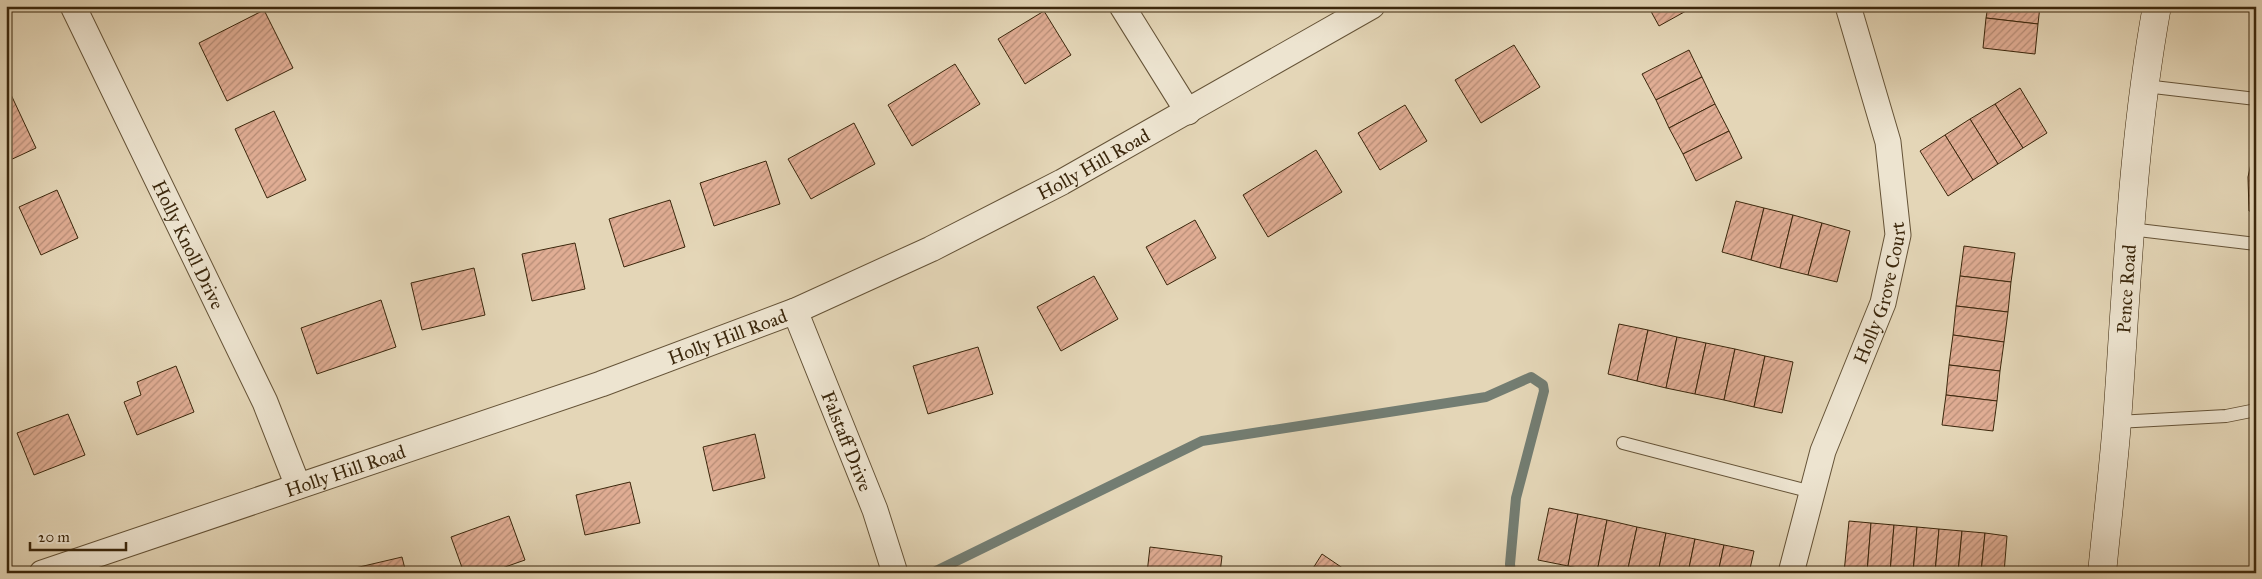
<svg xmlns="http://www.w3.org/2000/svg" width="2262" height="579" font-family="'IM FELL Great Primer',serif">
<defs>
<pattern id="building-hatch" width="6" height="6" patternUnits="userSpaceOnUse" patternTransform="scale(1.25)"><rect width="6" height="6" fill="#e0ad94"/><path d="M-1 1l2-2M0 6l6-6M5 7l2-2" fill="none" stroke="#b78d77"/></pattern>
</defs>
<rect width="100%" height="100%" fill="#e4d6b7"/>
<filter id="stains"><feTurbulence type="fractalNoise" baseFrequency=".004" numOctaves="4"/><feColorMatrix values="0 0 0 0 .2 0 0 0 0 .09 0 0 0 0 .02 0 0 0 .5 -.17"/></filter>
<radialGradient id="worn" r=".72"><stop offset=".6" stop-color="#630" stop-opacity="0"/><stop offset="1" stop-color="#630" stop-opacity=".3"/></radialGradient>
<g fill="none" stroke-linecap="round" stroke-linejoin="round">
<path stroke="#737d72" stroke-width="10" d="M 936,571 L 1202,441 L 1486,397 L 1531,377 L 1543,385 L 1544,391 L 1516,498 L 1510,564 L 1511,573"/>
</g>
<g fill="url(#building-hatch)" stroke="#3b270c">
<path d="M 1648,6 L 1683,6 L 1686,11 L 1659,26 Z"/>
<path d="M 1683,6 L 1694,6 L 1686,11 Z"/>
<path d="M 1988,6 L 2040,6 L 2038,24 L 1986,18 Z"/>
<path d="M 264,10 L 293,68 L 227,101 L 199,43 Z"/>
<path d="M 1044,11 L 1071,55 L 1025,84 L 998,39 Z"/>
<path d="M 1986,18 L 2038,24 L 2035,54 L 1983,48 Z"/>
<path d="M 1514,45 L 1540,87 L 1481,123 L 1455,80 Z"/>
<path d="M 1689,50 L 1702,77 L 1656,100 L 1642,74 Z"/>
<path d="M 955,64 L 980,104 L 912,146 L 888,105 Z"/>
<path d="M 1702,77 L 1715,104 L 1669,128 L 1656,100 Z"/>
<path d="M 6,84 L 36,148 L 6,162 Z"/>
<path d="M 2020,88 L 2047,133 L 2023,148 L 1995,104 Z"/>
<path d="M 1715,104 L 1729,131 L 1683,154 L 1669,128 Z"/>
<path d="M 1995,104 L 2023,148 L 1998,164 L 1970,119 Z"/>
<path d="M 1405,105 L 1427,141 L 1380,170 L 1358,133 Z"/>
<path d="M 274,111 L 306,180 L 267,198 L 235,129 Z"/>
<path d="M 1970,119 L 1998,164 L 1973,180 L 1945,135 Z"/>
<path d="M 854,123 L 875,164 L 811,199 L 788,159 Z"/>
<path d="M 1729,131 L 1742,158 L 1696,181 L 1683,154 Z"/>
<path d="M 1945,135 L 1973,180 L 1948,196 L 1920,151 Z"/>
<path d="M 2256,141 L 2256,212 L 2249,211 L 2248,177 Z"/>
<path d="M 1316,150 L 1342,192 L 1268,237 L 1243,195 Z"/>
<path d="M 766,161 L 780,204 L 714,226 L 700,183 Z"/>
<path d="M 57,190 L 78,238 L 41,255 L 19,207 Z"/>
<path d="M 670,200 L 685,247 L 624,267 L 609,219 Z"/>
<path d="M 1736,201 L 1764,208 L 1751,260 L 1722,252 Z"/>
<path d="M 1764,208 L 1793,215 L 1780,268 L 1751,260 Z"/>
<path d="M 1793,215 L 1822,223 L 1808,275 L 1780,268 Z"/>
<path d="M 1195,220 L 1216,258 L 1167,285 L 1146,247 Z"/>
<path d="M 1822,223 L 1850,231 L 1837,282 L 1808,275 Z"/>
<path d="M 575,243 L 585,289 L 532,301 L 522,254 Z"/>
<path d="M 1964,246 L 2015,253 L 2011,282 L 1960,276 Z"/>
<path d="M 474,268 L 485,315 L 422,330 L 411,283 Z"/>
<path d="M 1094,276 L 1118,319 L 1061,351 L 1037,307 Z"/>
<path d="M 1960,276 L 2011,282 L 2008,312 L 1956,306 Z"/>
<path d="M 381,300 L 396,347 L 317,374 L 301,328 Z"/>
<path d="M 1956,306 L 2008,312 L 2004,342 L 1953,335 Z"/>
<path d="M 1619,324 L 1648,330 L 1637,381 L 1608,374 Z"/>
<path d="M 1648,330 L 1677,337 L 1666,388 L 1637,381 Z"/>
<path d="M 1953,335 L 2004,342 L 2000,371 L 1949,365 Z"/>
<path d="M 1677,337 L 1706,343 L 1695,394 L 1666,388 Z"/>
<path d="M 1706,343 L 1735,349 L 1724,400 L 1695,394 Z"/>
<path d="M 978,347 L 993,394 L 928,414 L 913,366 Z"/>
<path d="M 1735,349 L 1765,356 L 1754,407 L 1724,400 Z"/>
<path d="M 1765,356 L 1793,362 L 1782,413 L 1754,407 Z"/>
<path d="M 1949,365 L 2000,371 L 1997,401 L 1946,395 Z"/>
<path d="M 176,366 L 194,412 L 137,435 L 124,402 L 141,395 L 137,382 Z"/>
<path d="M 1946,395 L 1997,401 L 1993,431 L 1942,425 Z"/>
<path d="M 68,414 L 85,455 L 34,475 L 17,433 Z"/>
<path d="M 755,434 L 765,478 L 713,491 L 703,447 Z"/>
<path d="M 630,482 L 640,523 L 585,535 L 576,495 Z"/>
<path d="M 1549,508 L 1578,514 L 1568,566 L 1538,560 Z"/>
<path d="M 1578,514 L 1607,520 L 1597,572 L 1568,566 Z"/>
<path d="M 509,516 L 525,560 L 488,573 L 464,573 L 451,537 Z"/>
<path d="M 1607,520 L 1637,527 L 1627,573 L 1597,572 Z"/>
<path d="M 1849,521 L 1871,523 L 1867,573 L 1844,573 Z"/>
<path d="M 1871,523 L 1894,525 L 1890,573 L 1867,573 Z"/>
<path d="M 1894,525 L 1917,527 L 1913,573 L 1890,573 Z"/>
<path d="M 1637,527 L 1666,533 L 1658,573 L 1627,573 Z"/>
<path d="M 1917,527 L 1939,529 L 1935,573 L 1913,573 Z"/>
<path d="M 1939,529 L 1962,531 L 1958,573 L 1935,573 Z"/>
<path d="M 1962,531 L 1985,533 L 1981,573 L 1958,573 Z"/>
<path d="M 1666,533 L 1695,539 L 1688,573 L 1658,573 Z"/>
<path d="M 1985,533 L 2007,536 L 2004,573 L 1981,573 Z"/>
<path d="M 1695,539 L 1724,545 L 1718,573 L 1688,573 Z"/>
<path d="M 1724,545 L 1754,551 L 1749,573 L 1718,573 Z"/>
<path d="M 1150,547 L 1222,556 L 1220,573 L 1147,573 Z"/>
<path d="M 1322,554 L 1350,573 L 1310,573 Z"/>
<path d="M 402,557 L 406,573 L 339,573 L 338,572 Z"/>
</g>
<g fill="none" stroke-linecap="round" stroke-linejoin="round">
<defs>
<g id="lane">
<path d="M 2145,86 L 2256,99"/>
<path d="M 2130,229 L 2256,244"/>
<path d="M 2117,422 L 2226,416 L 2256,410"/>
<path d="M 1623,443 L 1812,492"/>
</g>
<g id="street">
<path id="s1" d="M 73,6 L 265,402 L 298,486"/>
<path d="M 1122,6 L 1188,112"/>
<path id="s2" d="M 795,311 L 875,510 L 895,573"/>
<path id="s3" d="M 42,573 L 601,384 L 795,311 L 931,249 L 1062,182 L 1372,6"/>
<path id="s4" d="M 1791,573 L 1823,451 L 1883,303 L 1898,235 L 1888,142 L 1848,6"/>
</g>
<g id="secondary">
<path id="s5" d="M 2102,573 C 2107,522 2113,472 2117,422 C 2127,283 2132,143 2157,6"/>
</g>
</defs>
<use href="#lane" stroke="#655337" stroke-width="14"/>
<use href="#street" stroke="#655337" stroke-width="27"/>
<use href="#secondary" stroke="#3b270c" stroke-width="29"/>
<use href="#lane" stroke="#ede4d0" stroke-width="12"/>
<use href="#street" stroke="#ede4d0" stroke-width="25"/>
<use href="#secondary" stroke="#ede4d0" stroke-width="28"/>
</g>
<g text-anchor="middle" stroke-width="4" stroke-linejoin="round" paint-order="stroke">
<g font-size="19" fill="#3b270c" stroke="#ede4d0">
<text dy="7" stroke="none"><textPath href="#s3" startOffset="1130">Holly Hill Road</textPath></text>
<text dy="7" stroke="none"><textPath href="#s1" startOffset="265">Holly Knoll Drive</textPath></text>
<text dy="7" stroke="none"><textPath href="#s5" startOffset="285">Pence Road</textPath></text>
<text dy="7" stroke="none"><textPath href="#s4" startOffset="295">Holly Grove Court</textPath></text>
<text dy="7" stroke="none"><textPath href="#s3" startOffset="725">Holly Hill Road</textPath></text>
<text dy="7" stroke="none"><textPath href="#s2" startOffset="140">Falstaff Drive</textPath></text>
<text dy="7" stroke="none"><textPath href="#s3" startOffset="320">Holly Hill Road</textPath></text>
</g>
</g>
<rect width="2262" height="579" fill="none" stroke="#e4d6b7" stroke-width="25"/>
<rect x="8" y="8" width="2247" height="564" fill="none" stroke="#3b270c" stroke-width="2.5"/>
<rect x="12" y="12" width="2237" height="554" fill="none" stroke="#3b270c"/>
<path d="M30 542v8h96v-8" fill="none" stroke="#3b270c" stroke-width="2.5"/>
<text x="38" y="542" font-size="15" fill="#3b270c" stroke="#ede4d0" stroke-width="4" paint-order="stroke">20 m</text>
<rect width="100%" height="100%" filter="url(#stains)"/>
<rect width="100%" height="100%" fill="url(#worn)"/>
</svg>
